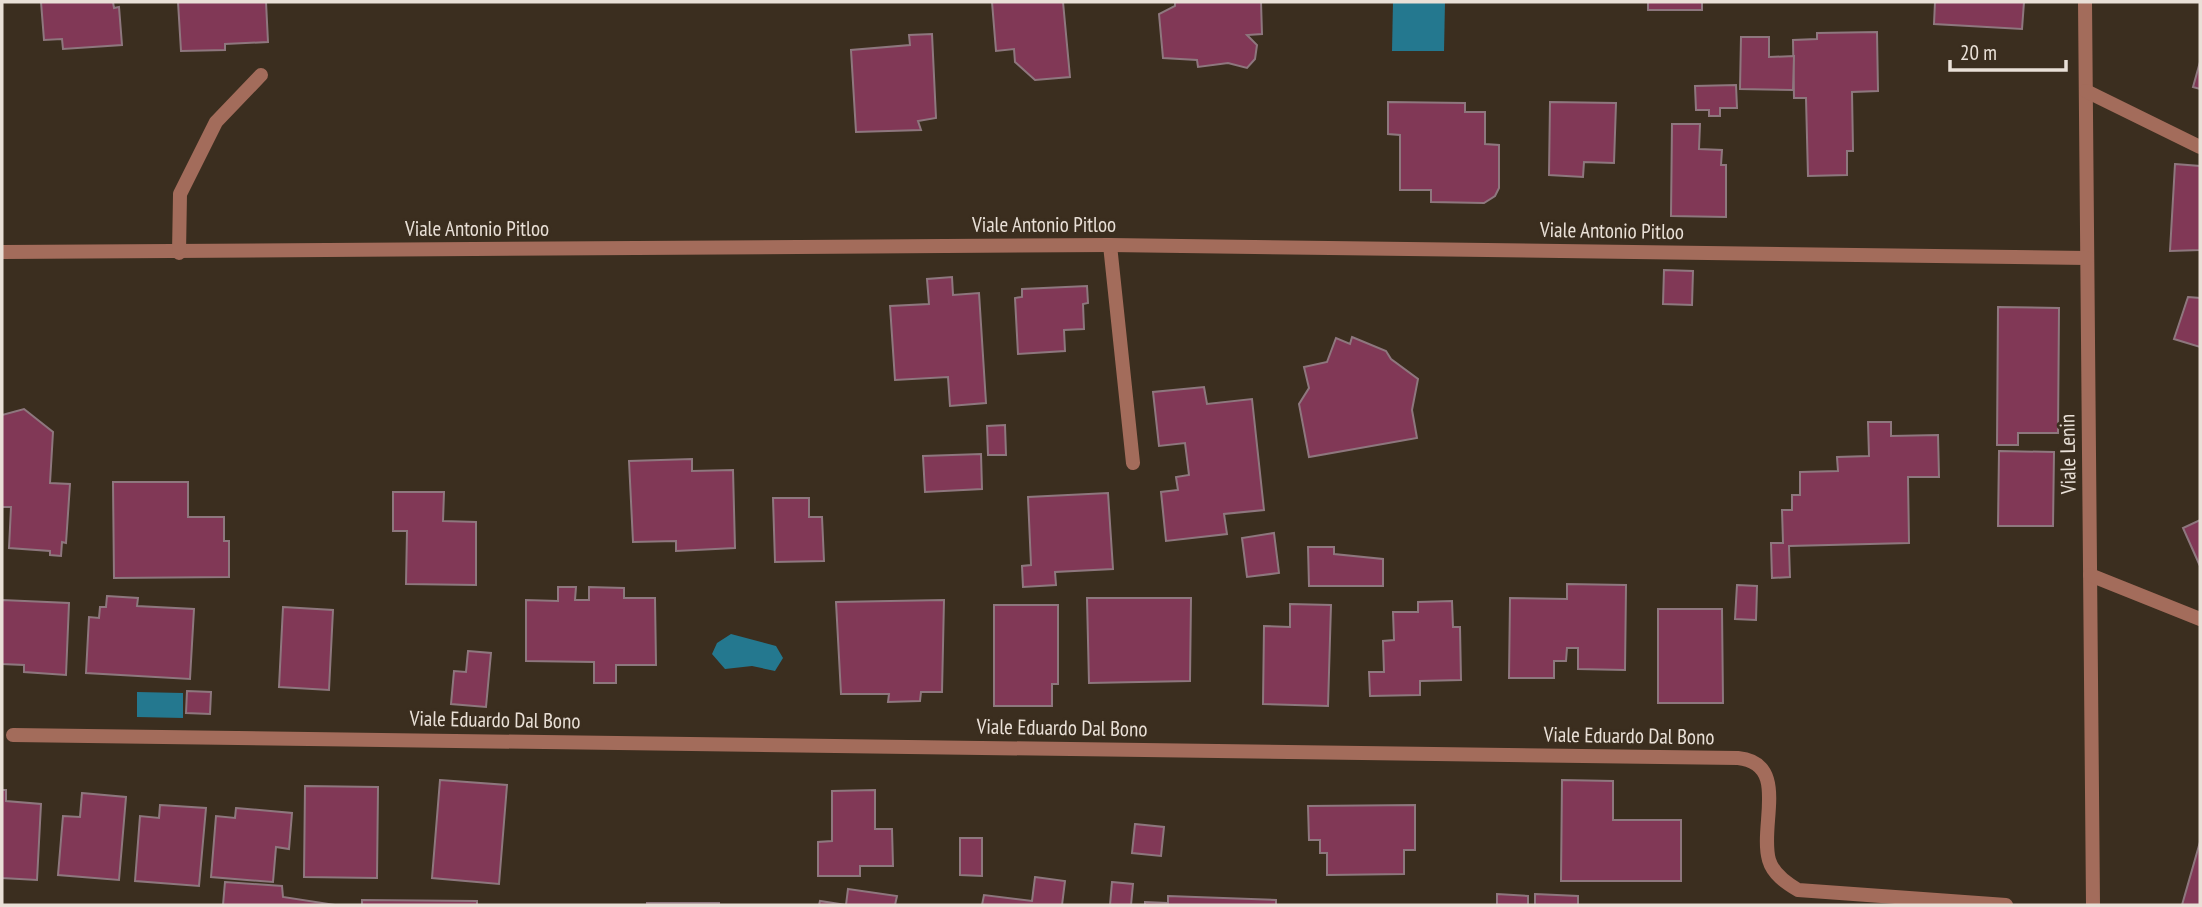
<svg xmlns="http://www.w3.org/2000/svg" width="2202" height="907" font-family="'PT Sans Narrow',sans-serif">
<rect width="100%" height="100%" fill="#3b2e1f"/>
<g fill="#24788f">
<path d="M 1393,2 L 1445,2 L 1444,51 L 1392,51 Z"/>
<path d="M 731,634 L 776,646 L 783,658 L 775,671 L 752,666 L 725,669 L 712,654 L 717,643 Z"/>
<path d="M 137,692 L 183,693 L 183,718 L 137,717 Z"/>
</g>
<g fill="#813856" stroke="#8e777e" stroke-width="2">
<path d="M 41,2 L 113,2 L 114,8 L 119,7 L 122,45 L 63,49 L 62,39 L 44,40 Z"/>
<path d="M 178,2 L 266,2 L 268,42 L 225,44 L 225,50 L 181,51 Z"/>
<path d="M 992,2 L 1063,2 L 1070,77 L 1035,80 L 1015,62 L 1014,49 L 996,51 Z"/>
<path d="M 1175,2 L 1261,2 L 1262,34 L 1247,35 L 1257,45 L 1255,59 L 1247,68 L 1228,63 L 1198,67 L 1197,60 L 1163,58 L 1159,14 L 1175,6 Z"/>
<rect x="1648" y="2" width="54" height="8"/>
<path d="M 1935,2 L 2024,2 L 2022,29 L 1934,24 Z"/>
<path d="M 1877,32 L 1878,91 L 1852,92 L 1853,151 L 1847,151 L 1847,175 L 1808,176 L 1806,98 L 1794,98 L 1793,40 L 1817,39 L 1817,33 Z"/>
<path d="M 932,34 L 936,118 L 918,121 L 921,130 L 856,132 L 851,50 L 910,45 L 909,35 Z"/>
<path d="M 1741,37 L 1769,37 L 1769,57 L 1794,56 L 1793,90 L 1740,89 Z"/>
<path d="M 2200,62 L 2200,89 L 2193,87 Z"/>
<path d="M 1736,85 L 1737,108 L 1720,108 L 1720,116 L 1709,116 L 1709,110 L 1696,110 L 1695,86 Z"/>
<path d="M 1388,102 L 1465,103 L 1465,112 L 1485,112 L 1485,144 L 1499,145 L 1499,188 L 1495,196 L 1484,203 L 1431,202 L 1431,190 L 1400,190 L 1400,135 L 1388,134 Z"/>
<path d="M 1550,102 L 1616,103 L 1614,163 L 1584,162 L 1583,177 L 1549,175 Z"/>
<path d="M 1672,124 L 1700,124 L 1699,149 L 1722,150 L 1721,165 L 1726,165 L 1726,217 L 1671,216 Z"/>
<path d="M 2175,164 L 2200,166 L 2200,250 L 2170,251 Z"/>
<path d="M 1664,270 L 1693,271 L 1692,305 L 1663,304 Z"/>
<path d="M 952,277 L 953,295 L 979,293 L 986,403 L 950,406 L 948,377 L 895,380 L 890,306 L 929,304 L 927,279 Z"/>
<path d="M 1087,286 L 1088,303 L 1083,304 L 1084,329 L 1064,330 L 1065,351 L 1018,354 L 1015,298 L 1022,297 L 1022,289 Z"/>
<path d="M 2188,297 L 2200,298 L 2200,347 L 2174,339 Z"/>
<path d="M 1998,307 L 2059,308 L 2058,433 L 2018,433 L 2018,445 L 1997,445 Z"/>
<path d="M 1352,337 L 1386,351 L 1391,359 L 1418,379 L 1412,410 L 1417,438 L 1309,457 L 1299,404 L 1309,388 L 1304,367 L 1327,362 L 1336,338 L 1350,344 Z"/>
<path d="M 1204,387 L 1207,404 L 1252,399 L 1264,510 L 1224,514 L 1227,534 L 1166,541 L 1161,492 L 1178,490 L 1176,477 L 1189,475 L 1185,443 L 1159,446 L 1153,392 Z"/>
<path d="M 24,409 L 53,432 L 50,483 L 70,484 L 66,543 L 62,542 L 61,556 L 50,555 L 50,551 L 9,548 L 11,507 L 2,507 L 2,415 Z"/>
<path d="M 1868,422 L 1891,422 L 1891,436 L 1938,435 L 1939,477 L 1908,477 L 1909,543 L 1789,546 L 1790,577 L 1772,578 L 1771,543 L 1783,543 L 1782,510 L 1792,510 L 1792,495 L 1800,495 L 1800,472 L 1838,471 L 1837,457 L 1869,456 Z"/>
<path d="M 1005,425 L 1006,455 L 988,455 L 987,426 Z"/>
<path d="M 1999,451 L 2054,452 L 2053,526 L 1998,526 Z"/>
<path d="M 981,454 L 982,489 L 925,492 L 923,456 Z"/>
<path d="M 692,459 L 692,471 L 733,470 L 735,548 L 676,551 L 676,541 L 633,542 L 629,461 Z"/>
<path d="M 113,482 L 188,482 L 188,517 L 224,517 L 224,541 L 229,541 L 229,577 L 114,578 Z"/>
<path d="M 393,492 L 444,492 L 443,521 L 476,522 L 476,585 L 406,584 L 407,531 L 393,531 Z"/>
<path d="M 1108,493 L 1113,569 L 1055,572 L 1056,585 L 1023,587 L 1022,566 L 1031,565 L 1028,497 Z"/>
<path d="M 773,498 L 809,498 L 809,517 L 822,517 L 824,561 L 775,562 Z"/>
<path d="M 2200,520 L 2200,566 L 2183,528 Z"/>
<path d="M 1274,533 L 1279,573 L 1247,577 L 1242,538 Z"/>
<path d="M 1308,547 L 1334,547 L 1334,554 L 1383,559 L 1383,586 L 1309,586 Z"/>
<path d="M 1567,584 L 1626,585 L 1625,670 L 1578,669 L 1578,648 L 1567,648 L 1566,661 L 1554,661 L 1554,678 L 1509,678 L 1510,598 L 1567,599 Z"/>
<path d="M 1737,585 L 1757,586 L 1756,620 L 1735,619 Z"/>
<path d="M 558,587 L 576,587 L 575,600 L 589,600 L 589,587 L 624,588 L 624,598 L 655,598 L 656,665 L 616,665 L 616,683 L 594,683 L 594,662 L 526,661 L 526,600 L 558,601 Z"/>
<path d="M 107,596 L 138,598 L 137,606 L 194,609 L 190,679 L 86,673 L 89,617 L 99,618 L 100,607 L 106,607 Z"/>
<path d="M 1087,598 L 1191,598 L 1190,681 L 1089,683 Z"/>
<path d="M 2,600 L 69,603 L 66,675 L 24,672 L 24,665 L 2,664 Z"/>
<path d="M 944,600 L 942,692 L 921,692 L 920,701 L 888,702 L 889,694 L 841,694 L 836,602 Z"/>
<path d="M 1452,601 L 1453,627 L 1460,627 L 1461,680 L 1420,681 L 1420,695 L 1370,696 L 1369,672 L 1384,672 L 1383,641 L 1394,640 L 1393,612 L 1418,612 L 1418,602 Z"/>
<path d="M 1290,604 L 1331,605 L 1328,706 L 1263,704 L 1264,626 L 1290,627 Z"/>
<path d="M 994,605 L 1058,605 L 1058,684 L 1052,684 L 1052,706 L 994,706 Z"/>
<path d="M 283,607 L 333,610 L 329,690 L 279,687 Z"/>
<path d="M 1658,609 L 1722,609 L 1723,703 L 1658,703 Z"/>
<path d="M 468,651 L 491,653 L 486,707 L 451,704 L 454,671 L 466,672 Z"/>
<path d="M 187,691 L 211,692 L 210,714 L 186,713 Z"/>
<path d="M 440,780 L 507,785 L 499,884 L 432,878 Z"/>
<path d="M 1562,780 L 1613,781 L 1613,820 L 1681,820 L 1681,881 L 1561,881 Z"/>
<path d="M 305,786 L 378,787 L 377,878 L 304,877 Z"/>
<path d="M 2,790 L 6,790 L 6,801 L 41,804 L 37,880 L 2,878 Z"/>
<path d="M 875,790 L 875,829 L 892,829 L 893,866 L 860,866 L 860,876 L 818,876 L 818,842 L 832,841 L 832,791 Z"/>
<path d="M 82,793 L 126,797 L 119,880 L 58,875 L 63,816 L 80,817 Z"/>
<path d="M 160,805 L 206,808 L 199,886 L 135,881 L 140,816 L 159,818 Z"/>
<path d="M 1415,805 L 1415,850 L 1404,850 L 1404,874 L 1327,875 L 1327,853 L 1320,853 L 1320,840 L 1309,840 L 1308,806 Z"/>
<path d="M 236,808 L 292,813 L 289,849 L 276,847 L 273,882 L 211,877 L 216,816 L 235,818 Z"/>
<path d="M 1135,824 L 1164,827 L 1161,856 L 1132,853 Z"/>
<path d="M 960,838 L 982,838 L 982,876 L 960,875 Z"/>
<path d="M 2200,842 L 2200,905 L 2182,905 Z"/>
<path d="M 1035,877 L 1065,881 L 1062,905 L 982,905 L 984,895 L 1032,901 Z"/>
<path d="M 225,882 L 282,886 L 283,897 L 335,905 L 223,905 Z"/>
<path d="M 1112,882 L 1133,884 L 1131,905 L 1110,905 Z"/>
<path d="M 848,889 L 897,896 L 895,905 L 819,905 L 820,901 L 846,905 Z"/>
<path d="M 1497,894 L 1528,896 L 1528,905 L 1497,905 Z"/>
<path d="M 1535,894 L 1578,896 L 1578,905 L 1535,905 Z"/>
<path d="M 1168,896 L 1276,900 L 1276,905 L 1145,905 L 1145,902 L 1168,903 Z"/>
<path d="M 362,900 L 477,901 L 477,905 L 362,905 Z"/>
<rect x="647" y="903" width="72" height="2"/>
</g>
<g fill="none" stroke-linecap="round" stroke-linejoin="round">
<g stroke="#a36c5b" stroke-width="14">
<path d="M 2085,2 L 2093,905"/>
<path d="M 2086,91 L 2200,147"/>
<path d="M 1110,245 L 1133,463"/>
<path d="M 2,252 L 1110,245 L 2087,258"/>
<path d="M 179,253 L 180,194 L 216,122 L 261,75"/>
<path d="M 2090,575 L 2200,619"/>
<path d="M 13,735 L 1738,758 C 1790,763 1759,826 1769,860 C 1773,874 1786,883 1798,890 L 2006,905"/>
</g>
</g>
<g text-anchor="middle" stroke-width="6" stroke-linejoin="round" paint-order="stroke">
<g font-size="21" fill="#e9e0d7" stroke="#3b2e1f">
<text x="1044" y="232">Viale Antonio Pitloo</text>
<text x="477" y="236">Viale Antonio Pitloo</text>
<text transform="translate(1612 231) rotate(1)" y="7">Viale Antonio Pitloo</text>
<text transform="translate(2068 454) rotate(-91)" y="7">Viale Lenin</text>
<text transform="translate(495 720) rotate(1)" y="7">Viale Eduardo Dal Bono</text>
<text transform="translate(1062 728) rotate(1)" y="7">Viale Eduardo Dal Bono</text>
<text transform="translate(1629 736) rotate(1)" y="7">Viale Eduardo Dal Bono</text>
</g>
</g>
<rect width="2202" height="907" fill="none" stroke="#e9e0d7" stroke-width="7"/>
<path d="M1950 60v10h116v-10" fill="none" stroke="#e9e0d7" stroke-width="3.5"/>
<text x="1960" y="60" font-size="21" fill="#e9e0d7" stroke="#3b2e1f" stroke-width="5" paint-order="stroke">20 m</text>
</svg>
